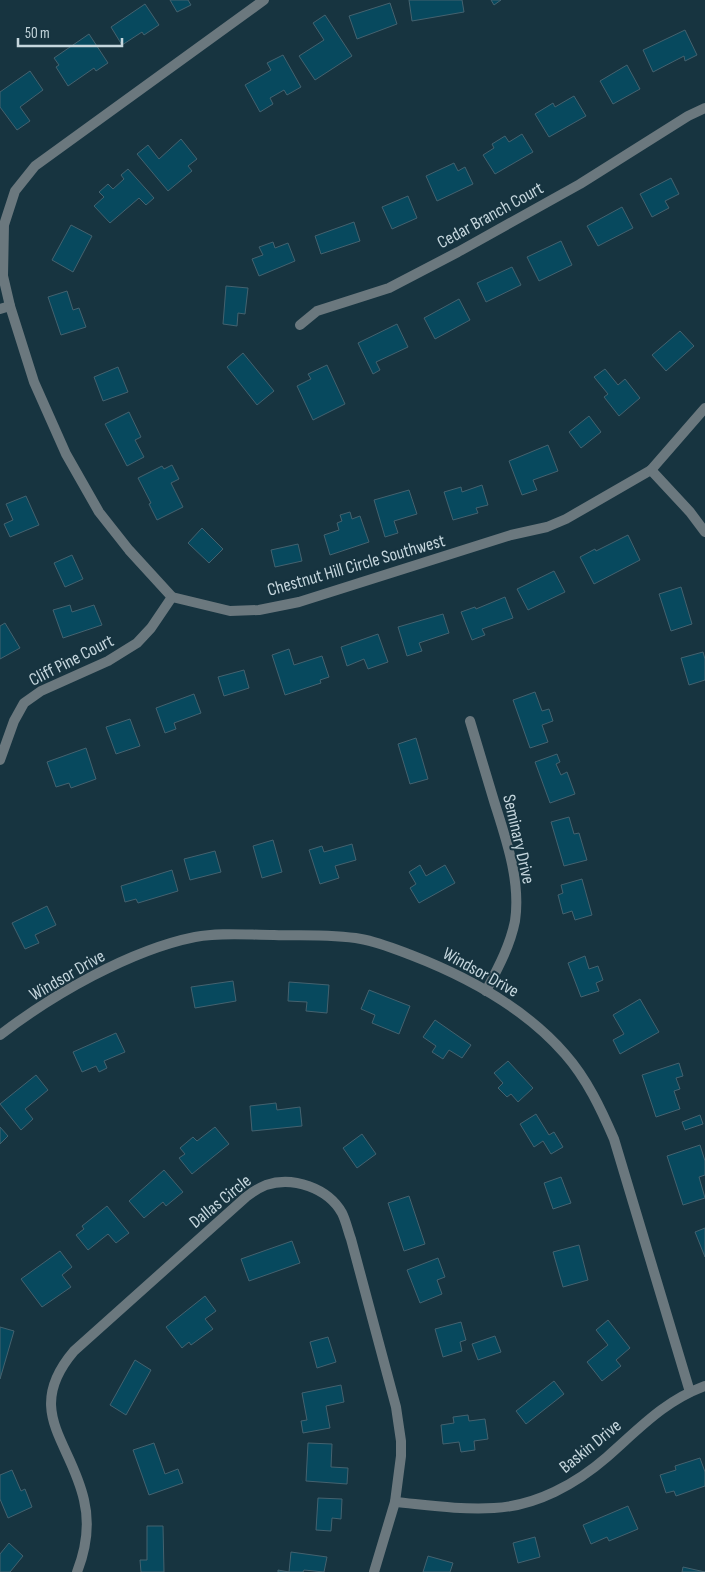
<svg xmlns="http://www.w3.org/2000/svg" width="705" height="1572" font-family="'Sofia Sans Condensed',sans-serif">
<rect width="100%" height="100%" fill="#173440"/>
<g fill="#07495e" stroke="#44626f">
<path d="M 170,0 L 188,0 L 191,5 L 177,12 Z"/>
<path d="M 409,0 L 462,0 L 464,12 L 412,21 Z"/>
<path d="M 491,0 L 501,0 L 494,5 Z"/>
<path d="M 390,3 L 397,24 L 357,39 L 349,16 Z"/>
<path d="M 145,4 L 159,25 L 144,35 L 142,32 L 122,45 L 111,27 Z"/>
<path d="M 325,15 L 352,56 L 315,80 L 299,56 L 324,40 L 313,23 Z"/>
<path d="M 685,30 L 697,55 L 685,61 L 684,56 L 653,72 L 643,50 Z"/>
<path d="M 89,34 L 108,63 L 96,71 L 94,68 L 68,86 L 56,67 L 59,65 L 54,58 Z"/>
<path d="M 283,55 L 301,87 L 287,95 L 284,90 L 270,98 L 273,104 L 260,112 L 245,85 L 271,70 L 267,63 Z"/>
<path d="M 627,65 L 640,89 L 613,104 L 600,81 Z"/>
<path d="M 30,71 L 43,90 L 20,107 L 30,121 L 17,130 L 0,107 L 0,92 Z"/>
<path d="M 574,96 L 586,116 L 549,137 L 535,114 L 553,103 L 555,107 Z"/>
<path d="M 522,134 L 533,152 L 495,174 L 483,155 L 494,148 L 492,144 L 505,136 L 509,142 Z"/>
<path d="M 181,139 L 197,159 L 188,166 L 192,171 L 168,191 L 137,154 L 148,145 L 159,159 Z"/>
<path d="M 454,163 L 458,171 L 465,167 L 473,184 L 437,201 L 426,176 Z"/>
<path d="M 128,169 L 154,198 L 146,205 L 139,198 L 110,223 L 94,206 L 104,197 L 99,192 L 108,184 L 113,189 L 124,179 L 121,175 Z"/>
<path d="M 671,178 L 679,194 L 665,201 L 669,208 L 652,217 L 640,194 Z"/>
<path d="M 408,196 L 417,218 L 392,229 L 382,207 Z"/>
<path d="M 622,207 L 633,228 L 598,246 L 587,226 Z"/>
<path d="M 354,222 L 360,241 L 321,254 L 315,236 Z"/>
<path d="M 71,225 L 92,236 L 73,272 L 52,260 Z"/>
<path d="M 561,241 L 572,265 L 539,281 L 527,257 Z"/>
<path d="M 273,242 L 275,248 L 288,243 L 295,261 L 259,276 L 252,259 L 263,255 L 259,247 Z"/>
<path d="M 512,267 L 521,285 L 486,302 L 477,283 Z"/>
<path d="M 226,286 L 248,288 L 245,314 L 238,313 L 237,326 L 223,324 Z"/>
<path d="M 67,291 L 73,310 L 79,308 L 86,327 L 61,335 L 48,297 Z"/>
<path d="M 459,299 L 470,320 L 435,339 L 424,318 Z"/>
<path d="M 397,324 L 408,347 L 376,362 L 380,370 L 373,374 L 358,343 Z"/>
<path d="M 680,331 L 694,346 L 666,371 L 652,355 Z"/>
<path d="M 243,353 L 274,391 L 257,405 L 227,367 Z"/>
<path d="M 327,365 L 345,404 L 313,420 L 297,386 L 311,379 L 308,374 Z"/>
<path d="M 118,367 L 128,392 L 103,401 L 94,377 Z"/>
<path d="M 605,369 L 618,385 L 625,379 L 640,398 L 619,416 L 604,397 L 608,394 L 594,377 Z"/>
<path d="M 129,412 L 141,437 L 135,440 L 144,457 L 127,466 L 105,424 Z"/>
<path d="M 589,416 L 601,432 L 581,448 L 569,432 Z"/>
<path d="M 548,445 L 558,471 L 533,480 L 537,490 L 522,495 L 509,461 Z"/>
<path d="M 172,465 L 179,479 L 171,483 L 183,507 L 157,520 L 149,504 L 151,503 L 138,478 L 162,466 L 164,469 Z"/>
<path d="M 482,485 L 488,505 L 476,508 L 478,513 L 453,520 L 444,492 L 461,487 L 462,492 Z"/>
<path d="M 409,490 L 417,514 L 394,521 L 398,533 L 385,537 L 374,500 Z"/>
<path d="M 26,496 L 39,525 L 10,537 L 4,524 L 13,520 L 6,504 Z"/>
<path d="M 350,512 L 352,519 L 360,516 L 369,542 L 330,555 L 324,535 L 339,530 L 337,523 L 342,521 L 340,515 Z"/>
<path d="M 202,528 L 223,549 L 209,563 L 188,543 Z"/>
<path d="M 628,535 L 640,560 L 594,584 L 580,557 L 595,549 L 596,551 Z"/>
<path d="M 298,544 L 302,561 L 275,567 L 271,550 Z"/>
<path d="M 72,555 L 83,579 L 65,587 L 54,563 Z"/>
<path d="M 554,571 L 565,592 L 528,610 L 517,589 Z"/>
<path d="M 681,587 L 692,624 L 671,631 L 659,594 Z"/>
<path d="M 505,597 L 513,618 L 482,629 L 485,635 L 472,640 L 461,612 L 475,607 L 476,609 Z"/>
<path d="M 70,605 L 72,612 L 94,605 L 102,625 L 63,638 L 53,610 Z"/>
<path d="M 443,614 L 449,633 L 419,643 L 422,651 L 407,656 L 398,627 Z"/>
<path d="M 5,623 L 20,648 L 0,659 L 0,626 Z"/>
<path d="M 378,634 L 388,662 L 368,669 L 364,659 L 347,666 L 341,647 Z"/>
<path d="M 289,649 L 294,665 L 322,656 L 329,677 L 320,680 L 321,683 L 285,695 L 272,655 Z"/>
<path d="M 703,652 L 705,659 L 705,680 L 689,685 L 681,658 Z"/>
<path d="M 244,670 L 249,688 L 224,696 L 218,677 Z"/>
<path d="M 535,692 L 542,711 L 549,709 L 553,721 L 542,725 L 548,742 L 530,748 L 513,700 Z"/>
<path d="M 194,694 L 201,713 L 174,723 L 176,729 L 165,733 L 156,708 Z"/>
<path d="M 130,719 L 140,746 L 116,754 L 106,727 Z"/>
<path d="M 416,738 L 428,779 L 410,784 L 398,744 Z"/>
<path d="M 86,748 L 96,779 L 71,788 L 69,783 L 56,787 L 47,762 Z"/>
<path d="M 557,754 L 560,762 L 556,764 L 561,775 L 567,772 L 575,794 L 550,803 L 535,762 Z"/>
<path d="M 569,817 L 574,834 L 579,833 L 587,860 L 564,866 L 551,822 Z"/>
<path d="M 273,840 L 282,872 L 262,878 L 253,846 Z"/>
<path d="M 352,844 L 356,860 L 335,866 L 339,878 L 320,884 L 309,850 L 322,846 L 324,852 Z"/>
<path d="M 215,851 L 221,872 L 190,880 L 184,859 Z"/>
<path d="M 420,865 L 426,876 L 445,865 L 455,883 L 419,903 L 410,888 L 416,884 L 409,872 Z"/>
<path d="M 172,870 L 178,891 L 138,903 L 136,899 L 125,902 L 121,886 Z"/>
<path d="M 582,879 L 592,915 L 575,920 L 572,911 L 563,914 L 558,895 L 563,893 L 561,885 Z"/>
<path d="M 47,906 L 56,925 L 35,935 L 39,943 L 25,949 L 12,923 Z"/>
<path d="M 585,956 L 589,969 L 598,966 L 603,980 L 596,983 L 599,991 L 581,997 L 568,963 Z"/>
<path d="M 233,981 L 236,1001 L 195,1008 L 191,987 Z"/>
<path d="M 289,982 L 329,985 L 327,1013 L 306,1011 L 307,1002 L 288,1001 Z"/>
<path d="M 369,990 L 410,1006 L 399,1034 L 372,1023 L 375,1015 L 361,1009 Z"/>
<path d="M 640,999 L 659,1032 L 620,1054 L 613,1040 L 624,1034 L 613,1015 Z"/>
<path d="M 435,1020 L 471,1045 L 462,1058 L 449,1050 L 443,1059 L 432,1052 L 436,1046 L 423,1037 Z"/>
<path d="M 116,1033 L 125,1052 L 104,1061 L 107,1068 L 99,1072 L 96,1066 L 82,1072 L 73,1052 Z"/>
<path d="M 508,1061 L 533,1088 L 518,1102 L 511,1094 L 507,1097 L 498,1088 L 503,1083 L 494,1073 Z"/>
<path d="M 679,1063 L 683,1076 L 676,1078 L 680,1089 L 674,1091 L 680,1109 L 656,1117 L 642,1075 Z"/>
<path d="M 36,1075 L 48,1090 L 25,1109 L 33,1119 L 21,1130 L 0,1104 Z"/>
<path d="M 276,1103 L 277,1110 L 300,1107 L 302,1126 L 252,1131 L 250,1106 Z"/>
<path d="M 536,1114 L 549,1135 L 554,1132 L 563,1147 L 551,1154 L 543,1141 L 534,1147 L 520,1124 Z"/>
<path d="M 700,1115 L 703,1124 L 685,1130 L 682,1122 Z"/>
<path d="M 0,1127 L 8,1136 L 0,1144 Z"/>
<path d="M 215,1127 L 229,1144 L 192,1174 L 179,1158 L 185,1154 L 180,1148 L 193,1137 L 197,1141 Z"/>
<path d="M 362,1134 L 376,1154 L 357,1168 L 343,1148 Z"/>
<path d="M 700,1145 L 705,1161 L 705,1175 L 699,1177 L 705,1198 L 683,1205 L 667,1156 Z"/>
<path d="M 164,1170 L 183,1192 L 166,1206 L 163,1202 L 144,1218 L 129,1201 Z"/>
<path d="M 561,1177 L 571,1203 L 553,1209 L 544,1183 Z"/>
<path d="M 409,1196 L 425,1244 L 404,1251 L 388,1203 Z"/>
<path d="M 107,1206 L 129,1233 L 116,1243 L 108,1234 L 88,1250 L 76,1235 L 84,1229 L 82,1226 Z"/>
<path d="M 705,1228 L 705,1257 L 695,1232 Z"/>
<path d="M 292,1241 L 300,1263 L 249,1281 L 241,1259 Z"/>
<path d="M 579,1245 L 588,1280 L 563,1287 L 553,1252 Z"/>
<path d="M 60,1251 L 72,1267 L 62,1275 L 71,1287 L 42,1307 L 21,1279 Z"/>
<path d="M 438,1258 L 445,1277 L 437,1280 L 442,1294 L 420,1303 L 407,1270 Z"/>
<path d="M 205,1296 L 216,1311 L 205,1319 L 213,1329 L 191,1345 L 189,1342 L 182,1348 L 166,1327 Z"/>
<path d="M 608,1320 L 630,1348 L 616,1360 L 621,1366 L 602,1381 L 587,1362 L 608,1345 L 596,1330 Z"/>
<path d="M 461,1322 L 466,1340 L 460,1342 L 462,1351 L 443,1357 L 435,1329 Z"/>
<path d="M 0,1327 L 14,1331 L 0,1379 Z"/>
<path d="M 495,1336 L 501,1352 L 478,1360 L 472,1344 Z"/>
<path d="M 328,1337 L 336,1362 L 317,1368 L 310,1342 Z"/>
<path d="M 135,1360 L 151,1370 L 126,1415 L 110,1405 Z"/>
<path d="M 554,1381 L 564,1394 L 526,1424 L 516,1411 Z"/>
<path d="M 341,1385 L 344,1402 L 326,1406 L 330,1428 L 303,1433 L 301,1421 L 307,1420 L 302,1393 Z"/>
<path d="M 468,1415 L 469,1421 L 485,1419 L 488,1439 L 474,1441 L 475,1450 L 461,1452 L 459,1442 L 443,1444 L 441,1425 L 454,1423 L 453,1417 Z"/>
<path d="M 154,1443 L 165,1474 L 178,1469 L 183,1483 L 149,1495 L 133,1450 Z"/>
<path d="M 308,1443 L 332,1444 L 331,1467 L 348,1468 L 347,1484 L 306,1481 Z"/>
<path d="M 700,1458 L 705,1472 L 705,1486 L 676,1496 L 674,1491 L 666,1493 L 660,1475 L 676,1470 L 675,1466 Z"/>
<path d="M 12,1470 L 21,1491 L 25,1489 L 32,1507 L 8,1518 L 0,1499 L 0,1475 Z"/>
<path d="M 318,1498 L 342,1499 L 341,1519 L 332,1518 L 331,1531 L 316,1530 Z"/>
<path d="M 628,1506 L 638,1529 L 609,1541 L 607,1537 L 591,1544 L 583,1525 Z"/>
<path d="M 147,1526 L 163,1526 L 164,1572 L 141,1572 L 140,1560 L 147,1560 Z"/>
<path d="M 535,1537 L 540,1557 L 518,1563 L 513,1543 Z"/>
<path d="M 9,1543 L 23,1556 L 10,1572 L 0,1572 L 0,1554 Z"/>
<path d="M 291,1552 L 327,1557 L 324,1572 L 304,1570 L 303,1572 L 278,1572 L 278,1570 L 289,1572 Z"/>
<path d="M 428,1556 L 453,1563 L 450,1572 L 423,1572 Z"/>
<path d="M 683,1567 L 705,1572 L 682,1572 Z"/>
</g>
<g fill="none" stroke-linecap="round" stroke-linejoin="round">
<g stroke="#6b787e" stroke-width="10">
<path d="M 264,0 L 35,166 L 15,191 L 4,225 L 3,276 L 10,306 L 34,382 L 66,454 L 99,512 L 129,550 L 172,597 L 230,611 L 259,610 L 299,602 L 511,535 L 547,527 L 566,519 L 651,470 L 705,408"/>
<path d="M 0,309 L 10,306"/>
<path d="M 300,325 L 317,311 L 389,288 L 458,252 L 580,184 L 688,116 L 705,108"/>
<path d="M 651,470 L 690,512 L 705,532"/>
<path d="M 470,721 C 478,748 486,775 494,801 C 506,839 521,881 515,921 C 510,946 498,968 486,991"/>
<path d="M 0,760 L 14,721 L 24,703 L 41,691 L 108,661 L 137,643 L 151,628 L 172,597"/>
<path d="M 0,1035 C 52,995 130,950 195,937 C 220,932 248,935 274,935 C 302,936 332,934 361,939 C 378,942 395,949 411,955 C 468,977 525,1008 565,1054 C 587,1079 601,1109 614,1139 L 690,1392"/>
<path d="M 395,1502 C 427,1505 461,1510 494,1508 C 536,1506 576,1484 607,1457 C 639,1429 664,1401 705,1386"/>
<path d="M 77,1572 C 86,1549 90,1525 84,1500 C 71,1441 23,1411 74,1351 L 246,1197 C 252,1192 259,1188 266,1185 C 293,1176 328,1188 342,1213 C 346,1221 348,1231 351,1239 L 396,1407 L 401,1441 L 401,1456 L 395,1502 L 374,1572"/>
</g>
</g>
<g text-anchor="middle" stroke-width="4" stroke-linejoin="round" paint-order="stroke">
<g font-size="18" fill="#c5d6dd" stroke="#173440">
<text transform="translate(490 215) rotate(-29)" y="6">Cedar Branch Court</text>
<text transform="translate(356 565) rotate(-16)" y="6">Chestnut Hill Circle Southwest</text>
<text transform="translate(71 660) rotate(-27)" y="6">Cliff Pine Court</text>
<text transform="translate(519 839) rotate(77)" y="6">Seminary Drive</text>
<text transform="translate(481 972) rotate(29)" y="6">Windsor Drive</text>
<text transform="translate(67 975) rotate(-30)" y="6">Windsor Drive</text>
<text transform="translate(220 1201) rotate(-39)" y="6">Dallas Circle</text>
<text transform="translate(590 1446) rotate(-39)" y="6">Baskin Drive</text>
</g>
</g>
<path d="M18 38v8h104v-8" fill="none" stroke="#c5d6dd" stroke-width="2.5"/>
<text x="25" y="38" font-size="15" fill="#c5d6dd" stroke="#173440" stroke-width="4" paint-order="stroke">50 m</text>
</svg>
